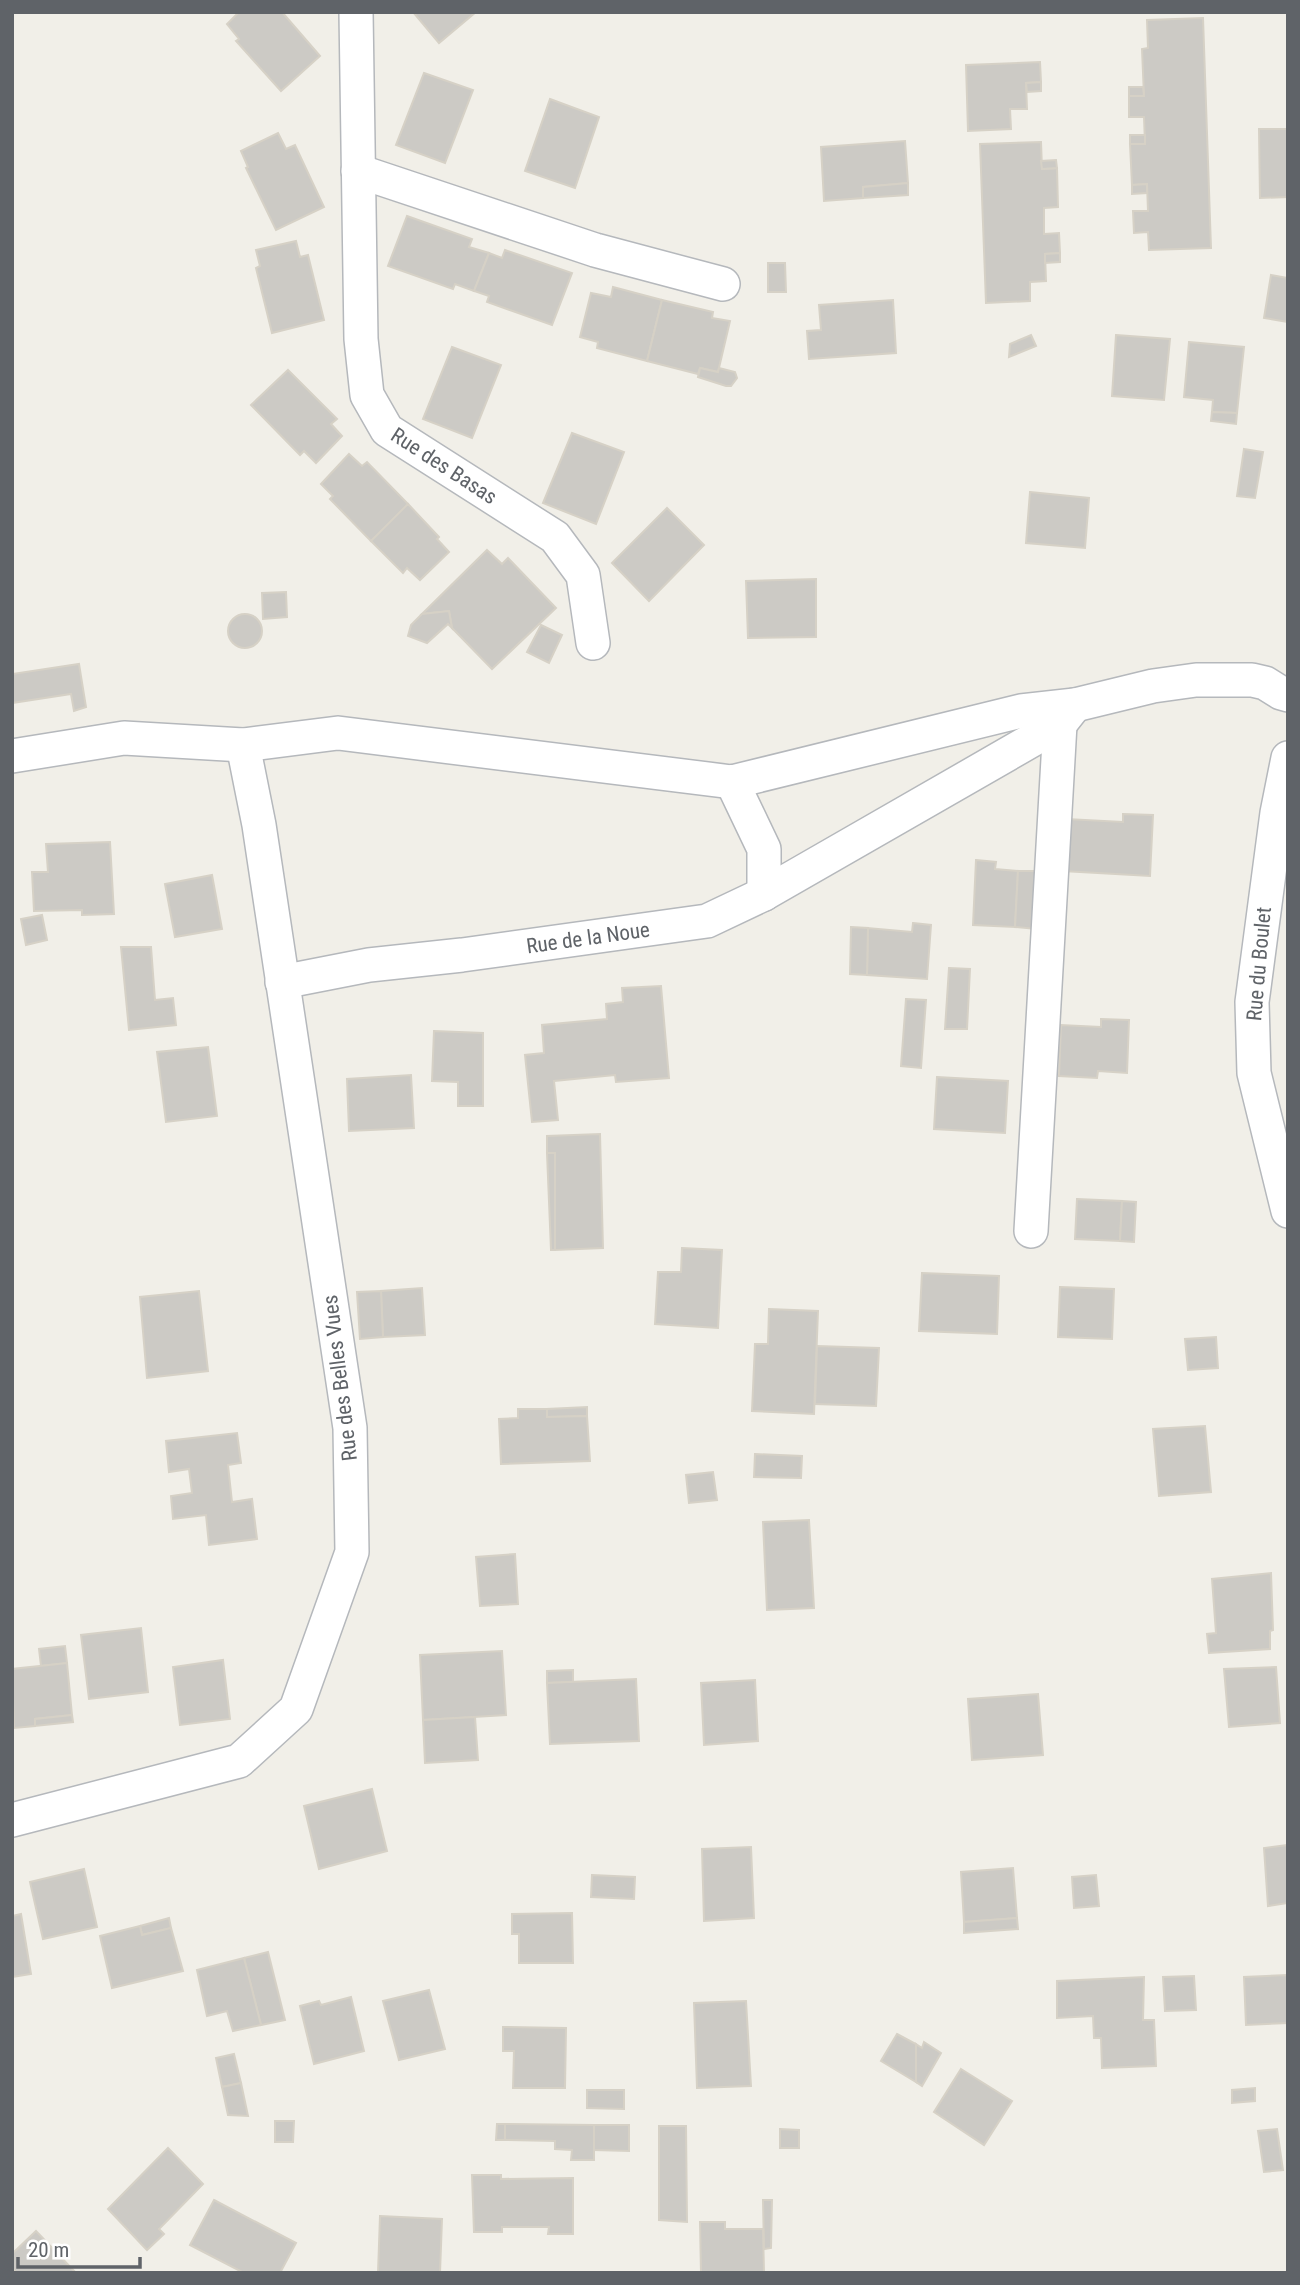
<svg xmlns="http://www.w3.org/2000/svg" width="1300" height="2285" font-family="'Roboto Condensed',sans-serif">
<rect width="100%" height="100%" fill="#f1efe8"/>
<g fill="#cccac5" stroke="#d6d1c6" stroke-width="2">
<path d="M 239,12 L 282,12 L 320,56 L 281,91 L 236,41 L 239,39 L 227,24 Z"/>
<path d="M 413,12 L 476,12 L 439,43 Z"/>
<path d="M 1203,18 L 1211,248 L 1149,250 L 1148,232 L 1134,233 L 1133,211 L 1148,211 L 1147,184 L 1132,185 L 1130,144 L 1145,144 L 1144,117 L 1129,117 L 1129,96 L 1144,96 L 1142,49 L 1148,48 L 1147,20 Z"/>
<path d="M 1040,62 L 1041,82 L 1026,83 L 1027,109 L 1010,109 L 1011,129 L 968,131 L 966,65 Z"/>
<path d="M 424,73 L 473,90 L 445,163 L 396,145 Z"/>
<path d="M 1041,82 L 1041,91 L 1027,92 L 1026,83 Z"/>
<path d="M 1129,87 L 1143,87 L 1144,96 L 1129,96 Z"/>
<path d="M 550,99 L 599,117 L 575,188 L 525,171 Z"/>
<path d="M 1259,129 L 1288,129 L 1288,197 L 1260,198 Z"/>
<path d="M 278,133 L 286,149 L 295,145 L 324,207 L 276,230 L 246,168 L 248,167 L 241,151 Z"/>
<rect x="1130" y="135" width="15" height="9"/>
<path d="M 905,141 L 908,183 L 863,187 L 863,198 L 824,201 L 821,147 Z"/>
<path d="M 1041,142 L 1042,169 L 1057,168 L 1058,207 L 1044,208 L 1044,234 L 1059,233 L 1060,253 L 1045,254 L 1046,281 L 1030,282 L 1030,301 L 986,303 L 980,144 Z"/>
<path d="M 1056,160 L 1057,168 L 1042,169 L 1041,161 Z"/>
<path d="M 908,183 L 908,195 L 863,198 L 863,187 Z"/>
<path d="M 1147,184 L 1147,193 L 1132,194 L 1132,185 Z"/>
<path d="M 407,216 L 472,239 L 469,247 L 489,253 L 474,291 L 455,284 L 453,289 L 388,266 Z"/>
<path d="M 296,241 L 300,257 L 308,255 L 324,320 L 272,333 L 256,268 L 260,266 L 256,250 Z"/>
<path d="M 505,250 L 572,273 L 552,325 L 487,302 L 489,296 L 474,291 L 489,253 L 502,258 Z"/>
<path d="M 1060,253 L 1060,262 L 1045,263 L 1045,254 Z"/>
<path d="M 768,263 L 785,263 L 786,292 L 768,292 Z"/>
<path d="M 1271,275 L 1288,278 L 1288,322 L 1264,318 Z"/>
<path d="M 613,287 L 662,300 L 647,361 L 597,348 L 598,342 L 580,337 L 591,293 L 611,297 Z"/>
<path d="M 662,300 L 713,312 L 712,318 L 730,321 L 718,372 L 700,368 L 698,374 L 647,361 Z"/>
<path d="M 893,300 L 896,353 L 809,359 L 807,331 L 821,330 L 819,305 Z"/>
<path d="M 1031,335 L 1036,346 L 1009,357 L 1010,344 Z"/>
<path d="M 1116,335 L 1170,339 L 1164,400 L 1112,396 Z"/>
<path d="M 1189,342 L 1244,347 L 1237,413 L 1212,412 L 1213,400 L 1184,397 Z"/>
<path d="M 452,347 L 501,365 L 472,438 L 423,419 Z"/>
<path d="M 700,368 L 718,372 L 719,368 L 735,372 L 737,378 L 731,386 L 726,386 L 698,377 Z"/>
<path d="M 288,370 L 337,419 L 331,424 L 342,436 L 316,463 L 304,451 L 300,455 L 251,405 Z"/>
<path d="M 1212,412 L 1237,413 L 1236,424 L 1211,421 Z"/>
<path d="M 572,433 L 624,452 L 596,524 L 543,503 Z"/>
<path d="M 1244,449 L 1263,452 L 1255,498 L 1237,496 Z"/>
<path d="M 349,454 L 362,466 L 367,462 L 408,504 L 371,541 L 330,499 L 333,496 L 321,484 Z"/>
<path d="M 1030,492 L 1089,498 L 1085,548 L 1026,543 Z"/>
<path d="M 408,504 L 439,537 L 437,539 L 449,552 L 420,580 L 407,568 L 403,573 L 371,541 Z"/>
<path d="M 667,508 L 704,545 L 649,601 L 612,563 Z"/>
<path d="M 487,550 L 502,564 L 508,558 L 556,608 L 492,669 L 452,628 L 449,611 L 422,614 Z"/>
<path d="M 816,579 L 816,637 L 748,638 L 746,581 Z"/>
<path d="M 286,592 L 287,617 L 263,619 L 262,593 Z"/>
<path d="M 449,611 L 452,628 L 448,624 L 427,643 L 408,636 L 411,625 L 422,614 Z"/>
<circle cx="245" cy="631" r="17"/>
<path d="M 541,625 L 562,635 L 549,663 L 527,652 Z"/>
<path d="M 79,664 L 86,707 L 74,711 L 71,694 L 12,703 L 12,674 Z"/>
<path d="M 1123,814 L 1153,815 L 1150,876 L 1063,871 L 1067,819 L 1123,822 Z"/>
<path d="M 110,842 L 114,914 L 82,915 L 82,910 L 34,911 L 32,872 L 48,872 L 46,844 Z"/>
<path d="M 976,860 L 996,862 L 995,869 L 1018,871 L 1015,927 L 973,925 Z"/>
<path d="M 1018,871 L 1039,871 L 1036,929 L 1015,927 Z"/>
<path d="M 212,875 L 222,929 L 175,937 L 165,884 Z"/>
<path d="M 42,915 L 47,940 L 26,945 L 21,919 Z"/>
<path d="M 913,923 L 931,925 L 927,979 L 867,975 L 868,928 L 912,932 Z"/>
<path d="M 851,927 L 868,928 L 867,975 L 850,974 Z"/>
<path d="M 121,947 L 151,947 L 155,1000 L 173,998 L 176,1025 L 129,1030 Z"/>
<path d="M 949,968 L 970,969 L 967,1029 L 945,1029 Z"/>
<path d="M 661,986 L 669,1078 L 616,1082 L 615,1075 L 554,1081 L 558,1120 L 532,1122 L 525,1055 L 544,1053 L 542,1025 L 607,1019 L 606,1004 L 623,1002 L 622,988 Z"/>
<path d="M 906,999 L 926,1000 L 921,1068 L 901,1066 Z"/>
<path d="M 1101,1019 L 1129,1020 L 1127,1073 L 1098,1071 L 1097,1078 L 1059,1076 L 1061,1025 L 1101,1027 Z"/>
<path d="M 434,1031 L 483,1033 L 483,1106 L 458,1106 L 458,1082 L 432,1081 Z"/>
<path d="M 208,1047 L 217,1116 L 166,1122 L 157,1052 Z"/>
<path d="M 411,1075 L 414,1128 L 349,1131 L 347,1079 Z"/>
<path d="M 937,1077 L 1008,1081 L 1005,1133 L 934,1129 Z"/>
<path d="M 600,1134 L 603,1248 L 555,1250 L 555,1153 L 547,1153 L 547,1136 Z"/>
<path d="M 547,1153 L 555,1153 L 555,1250 L 551,1250 Z"/>
<path d="M 1077,1199 L 1122,1201 L 1120,1241 L 1075,1239 Z"/>
<path d="M 1122,1201 L 1136,1202 L 1134,1242 L 1120,1241 Z"/>
<path d="M 682,1248 L 722,1250 L 718,1328 L 655,1324 L 658,1272 L 681,1272 Z"/>
<path d="M 922,1273 L 999,1276 L 997,1334 L 919,1331 Z"/>
<path d="M 1060,1287 L 1114,1289 L 1112,1339 L 1058,1337 Z"/>
<path d="M 422,1288 L 425,1335 L 383,1337 L 381,1291 Z"/>
<path d="M 199,1291 L 208,1371 L 147,1378 L 140,1297 Z"/>
<path d="M 381,1291 L 383,1337 L 360,1339 L 357,1292 Z"/>
<path d="M 769,1309 L 818,1311 L 814,1414 L 752,1411 L 755,1344 L 768,1344 Z"/>
<path d="M 1216,1337 L 1218,1368 L 1188,1370 L 1185,1339 Z"/>
<path d="M 817,1346 L 879,1348 L 876,1406 L 815,1404 Z"/>
<path d="M 587,1407 L 587,1416 L 547,1417 L 547,1409 Z"/>
<path d="M 518,1409 L 547,1409 L 547,1417 L 587,1416 L 590,1461 L 501,1464 L 499,1419 L 518,1418 Z"/>
<path d="M 1205,1426 L 1211,1492 L 1159,1496 L 1153,1429 Z"/>
<path d="M 237,1433 L 241,1463 L 228,1465 L 232,1502 L 252,1499 L 257,1539 L 209,1545 L 206,1515 L 173,1519 L 171,1496 L 192,1493 L 189,1469 L 169,1472 L 166,1441 Z"/>
<path d="M 755,1454 L 802,1456 L 801,1478 L 754,1477 Z"/>
<path d="M 713,1472 L 717,1500 L 689,1503 L 686,1475 Z"/>
<path d="M 809,1520 L 814,1608 L 767,1610 L 763,1522 Z"/>
<path d="M 515,1554 L 518,1604 L 480,1606 L 476,1557 Z"/>
<path d="M 1271,1573 L 1273,1630 L 1270,1631 L 1270,1649 L 1209,1653 L 1207,1634 L 1216,1633 L 1212,1579 Z"/>
<path d="M 141,1628 L 148,1692 L 89,1699 L 81,1635 Z"/>
<path d="M 65,1646 L 67,1663 L 41,1666 L 39,1649 Z"/>
<path d="M 502,1651 L 506,1715 L 423,1720 L 420,1655 Z"/>
<path d="M 223,1660 L 230,1719 L 180,1725 L 173,1667 Z"/>
<path d="M 67,1663 L 72,1715 L 35,1719 L 35,1726 L 14,1728 L 12,1669 Z"/>
<path d="M 1276,1667 L 1280,1723 L 1229,1727 L 1224,1669 Z"/>
<path d="M 573,1670 L 573,1682 L 547,1683 L 547,1671 Z"/>
<path d="M 636,1679 L 639,1741 L 550,1744 L 547,1683 Z"/>
<path d="M 755,1680 L 758,1741 L 704,1745 L 701,1683 Z"/>
<path d="M 1038,1694 L 1043,1755 L 972,1760 L 968,1699 Z"/>
<path d="M 72,1715 L 73,1722 L 35,1726 L 35,1719 Z"/>
<path d="M 475,1717 L 478,1760 L 425,1763 L 423,1720 Z"/>
<path d="M 372,1789 L 387,1851 L 319,1869 L 304,1806 Z"/>
<path d="M 1288,1845 L 1288,1903 L 1268,1906 L 1264,1848 Z"/>
<path d="M 751,1847 L 754,1918 L 704,1921 L 702,1849 Z"/>
<path d="M 1013,1868 L 1017,1918 L 964,1922 L 961,1872 Z"/>
<path d="M 84,1869 L 97,1927 L 43,1939 L 30,1882 Z"/>
<path d="M 592,1875 L 635,1877 L 634,1899 L 591,1897 Z"/>
<path d="M 1096,1875 L 1099,1906 L 1074,1908 L 1072,1877 Z"/>
<path d="M 572,1913 L 573,1963 L 519,1963 L 519,1934 L 512,1934 L 512,1914 Z"/>
<path d="M 21,1914 L 31,1974 L 12,1977 L 12,1916 Z"/>
<path d="M 169,1918 L 171,1928 L 142,1935 L 140,1926 Z"/>
<path d="M 1017,1918 L 1018,1929 L 964,1933 L 964,1922 Z"/>
<path d="M 140,1926 L 142,1935 L 171,1928 L 183,1971 L 112,1988 L 100,1936 Z"/>
<path d="M 268,1952 L 285,2020 L 261,2025 L 244,1958 Z"/>
<path d="M 244,1958 L 261,2025 L 233,2031 L 227,2011 L 207,2016 L 197,1970 Z"/>
<path d="M 1287,1975 L 1288,2023 L 1246,2025 L 1244,1977 Z"/>
<path d="M 1194,1976 L 1196,2010 L 1165,2011 L 1163,1977 Z"/>
<path d="M 1144,1977 L 1143,2020 L 1154,2020 L 1156,2066 L 1102,2068 L 1101,2038 L 1094,2038 L 1093,2016 L 1057,2018 L 1057,1981 Z"/>
<path d="M 429,1990 L 445,2049 L 399,2060 L 383,2001 Z"/>
<path d="M 351,1997 L 364,2051 L 314,2064 L 300,2006 L 319,2001 L 321,2005 Z"/>
<path d="M 746,2001 L 751,2086 L 697,2088 L 694,2003 Z"/>
<path d="M 503,2027 L 566,2028 L 565,2088 L 513,2088 L 514,2051 L 503,2051 Z"/>
<path d="M 897,2034 L 916,2044 L 916,2082 L 881,2061 Z"/>
<path d="M 924,2042 L 941,2053 L 922,2086 L 916,2082 L 916,2044 L 922,2048 Z"/>
<path d="M 234,2054 L 241,2083 L 222,2087 L 216,2058 Z"/>
<path d="M 961,2069 L 1012,2101 L 984,2145 L 934,2112 Z"/>
<path d="M 241,2083 L 248,2116 L 228,2115 L 222,2087 Z"/>
<path d="M 1255,2088 L 1255,2101 L 1232,2103 L 1232,2090 Z"/>
<path d="M 587,2090 L 624,2090 L 624,2109 L 587,2108 Z"/>
<path d="M 275,2121 L 294,2121 L 293,2142 L 275,2142 Z"/>
<path d="M 497,2124 L 505,2124 L 505,2140 L 496,2140 Z"/>
<path d="M 505,2124 L 594,2125 L 594,2160 L 571,2160 L 572,2150 L 555,2149 L 555,2141 L 505,2140 Z"/>
<path d="M 594,2125 L 629,2125 L 629,2151 L 594,2150 Z"/>
<path d="M 659,2126 L 686,2126 L 687,2222 L 659,2220 Z"/>
<path d="M 780,2129 L 799,2130 L 799,2148 L 780,2148 Z"/>
<path d="M 1277,2129 L 1283,2170 L 1264,2172 L 1258,2131 Z"/>
<path d="M 168,2148 L 203,2184 L 159,2229 L 164,2234 L 147,2250 L 108,2209 Z"/>
<path d="M 472,2175 L 501,2175 L 501,2179 L 573,2178 L 573,2234 L 548,2234 L 549,2227 L 502,2227 L 502,2232 L 474,2232 Z"/>
<path d="M 214,2200 L 296,2243 L 280,2273 L 244,2273 L 190,2245 Z"/>
<path d="M 763,2200 L 772,2200 L 771,2248 L 764,2249 Z"/>
<path d="M 380,2216 L 442,2219 L 440,2273 L 378,2273 Z"/>
<path d="M 700,2222 L 725,2222 L 725,2229 L 763,2229 L 764,2273 L 701,2273 Z"/>
<path d="M 36,2231 L 76,2273 L 17,2273 L 12,2268 L 12,2254 Z"/>
</g>
<g fill="none" stroke-linecap="round" stroke-linejoin="round">
<defs>
<g id="minor">
<path d="M 356,12 L 361,339 L 367,395 L 387,430 L 555,537 L 583,575 L 593,643"/>
<path d="M 358,171 L 595,250 L 723,284"/>
<path d="M 12,756 L 124,738 L 243,745 L 338,733 L 732,782 L 1021,711 L 1075,705 L 1153,686 L 1196,680 L 1252,680 L 1265,683 L 1281,693 L 1288,695"/>
<path d="M 1288,758 L 1277,813 L 1252,1002 L 1254,1073 L 1288,1211"/>
<path d="M 732,782 L 764,849 L 764,894"/>
<path d="M 282,982 L 369,965 L 462,955 L 707,921 L 764,894 L 1060,724 L 1075,705"/>
<path d="M 1031,1231 L 1060,724"/>
<path d="M 12,1820 L 239,1761 L 296,1709 L 352,1552 L 350,1428 L 259,825 L 243,745"/>
</g>
</defs>
<use href="#minor" stroke="#b5b8bc" stroke-width="36"/>
<use href="#minor" stroke="#fff" stroke-width="33"/>
</g>
<g text-anchor="middle" stroke-width="5" stroke-linejoin="round" paint-order="stroke">
<g font-size="21" fill="#5f6368" stroke="#fff">
<text transform="translate(444 466) rotate(33)" y="7">Rue des Basas</text>
<text transform="translate(588 938) rotate(-8)" y="7">Rue de la Noue</text>
<text transform="translate(1259 964) rotate(-85)" y="7">Rue du Boulet</text>
<text transform="translate(340 1378) rotate(-97)" y="7">Rue des Belles Vues</text>
</g>
</g>
<rect width="1300" height="2285" fill="none" stroke="#5f6368" stroke-width="28"/>
<path d="M18 2257v10h122v-10" fill="none" stroke="#5f6368" stroke-width="3.5"/>
<text x="28" y="2257" font-size="21" fill="#5f6368" stroke="#ffffff" stroke-width="5" paint-order="stroke">20 m</text>
</svg>
